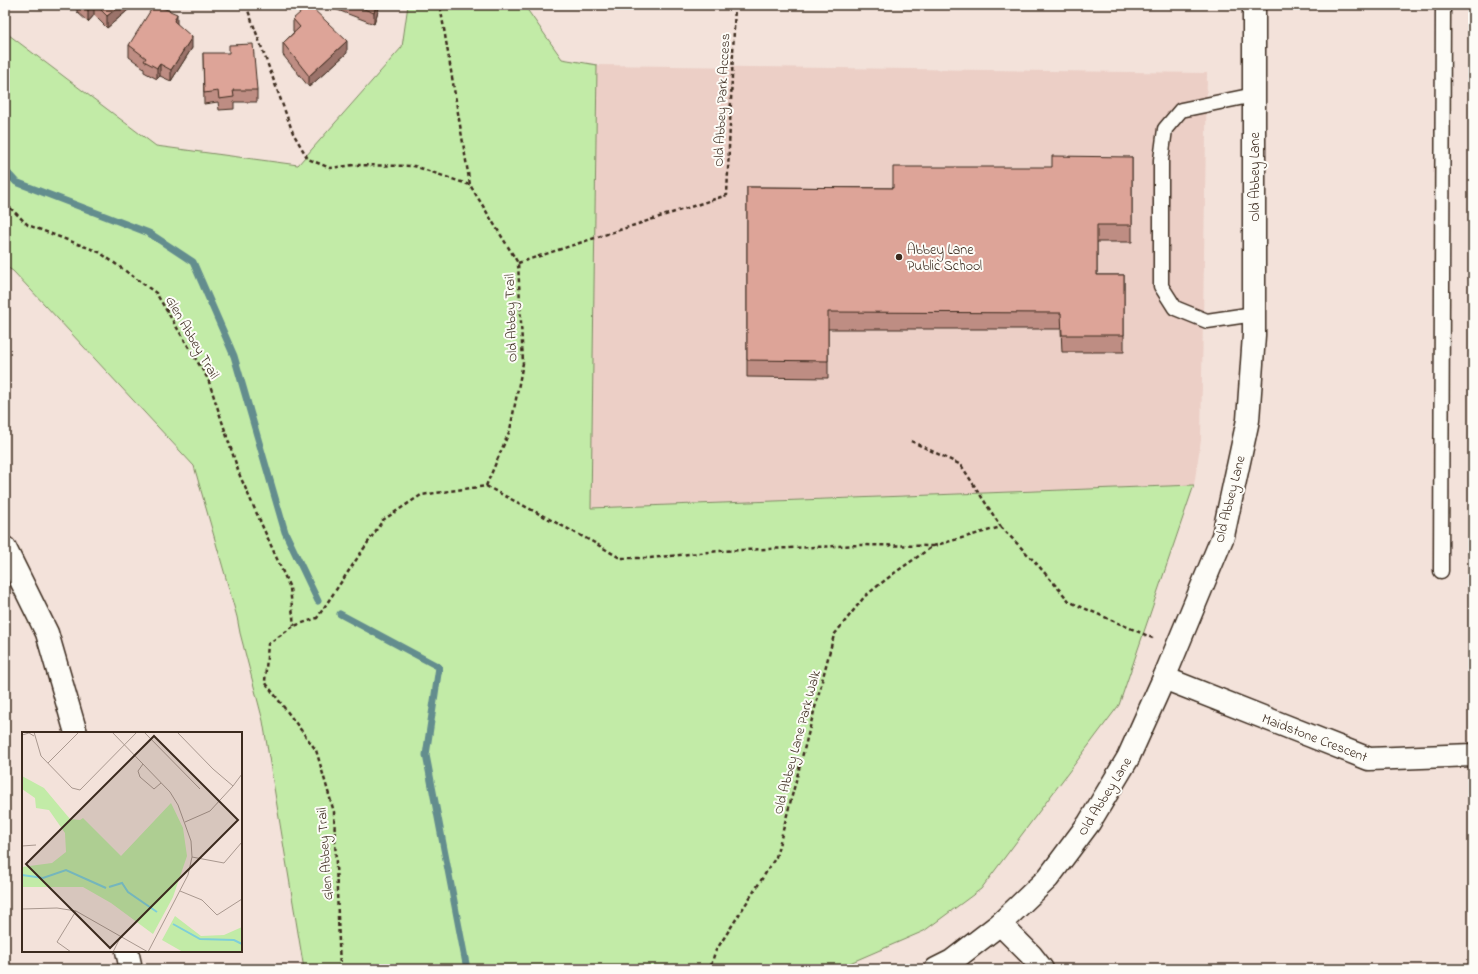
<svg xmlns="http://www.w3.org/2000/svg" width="1478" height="974" font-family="'Indie Flower',sans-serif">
<rect width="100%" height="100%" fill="#f3e2da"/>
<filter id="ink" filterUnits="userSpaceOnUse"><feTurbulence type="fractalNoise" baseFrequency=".025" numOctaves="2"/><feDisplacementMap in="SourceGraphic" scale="8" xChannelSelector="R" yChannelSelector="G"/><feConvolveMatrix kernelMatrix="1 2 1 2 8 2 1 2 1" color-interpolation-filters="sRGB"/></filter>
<g filter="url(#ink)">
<path fill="#eccfc6" d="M 597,65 L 1207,73 L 1201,440 L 1194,485 L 591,508 Z"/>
<path fill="#c2eba7" stroke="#7e8a62" d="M 408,5 L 524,5 L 562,59 L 597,65 L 591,508 L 1194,485 L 1119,705 L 981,889 L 924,931 L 836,969 L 304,969 L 263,721 L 240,633 L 237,617 L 194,466 L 46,306 L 13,271 L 5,266 L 5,32 L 156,146 L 298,165 L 402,47 Z"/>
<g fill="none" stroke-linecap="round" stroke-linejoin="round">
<g stroke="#648d8e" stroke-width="7">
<path d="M 5,170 L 16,182 L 149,233 L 193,262 L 234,356 L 285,532 L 318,601"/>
<path d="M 340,614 L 439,667 L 426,755 L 467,969"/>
</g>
<defs>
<g id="lane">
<path d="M 1254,314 L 1207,321 L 1175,308 L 1161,286 L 1161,160 L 1165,129 L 1181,110 L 1254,95"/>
<path d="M 1441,571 L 1443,5"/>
</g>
<g id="street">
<path d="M 5,548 L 47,633 L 76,733"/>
<path d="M 1164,678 L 1369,759 L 1473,755"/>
<path d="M 1000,924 L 1031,955 L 1042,969"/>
<path d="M 127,951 L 131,969"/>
<path d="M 936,969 L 952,961 L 1000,924 L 1048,878 L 1089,823 L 1128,758 L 1164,678 L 1223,536 L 1248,420 L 1254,335 L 1254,5"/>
</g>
</defs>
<use href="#lane" stroke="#3b2a1e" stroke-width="17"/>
<use href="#street" stroke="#3b2a1e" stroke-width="25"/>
<g stroke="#3b2a1e" stroke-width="2.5" stroke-dasharray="4 3" stroke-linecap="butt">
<path d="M 246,5 L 293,133 L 308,159 L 330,168 L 354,165 L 414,166 L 470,185"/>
<path d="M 5,203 L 28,225 L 99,252 L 156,293 L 208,379 L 240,476 L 290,588 L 294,626"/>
<path d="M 518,263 L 727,195 L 735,5"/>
<path d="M 911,441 L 961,465 L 1001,527"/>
<path d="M 486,486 L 593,542 L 620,558 L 650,558 L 719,551 L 861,545 L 933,546 L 893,574 L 865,596 L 834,635 L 776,857 L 715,952 L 710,969"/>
<path d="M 933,546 L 1001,527 L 1036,563 L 1070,602 L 1155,639"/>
<path d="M 340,969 L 334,812 L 316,750 L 265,682 L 268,644 L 294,626 L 317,618 L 383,520 L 421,495 L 486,486 L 510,430 L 523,363 L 518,263 L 470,185 L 440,5"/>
</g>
<use href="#lane" stroke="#fdfcf7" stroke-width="14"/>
<use href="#street" stroke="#fdfcf7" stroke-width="22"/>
</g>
<g fill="#be8d83" stroke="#3b2a1e">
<path d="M 77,5 L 134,5 L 107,28 L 94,15 L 88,22 L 77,12 Z"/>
<path d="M 335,5 L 380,5 L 374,24 L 335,9 Z"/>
<path d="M 293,19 L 347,53 L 309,87 L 283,55 L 283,43 L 294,32 L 293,31 Z"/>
<path d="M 177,24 L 192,48 L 171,81 L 160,76 L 157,79 L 144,72 L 144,68 L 129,57 L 129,45 Z"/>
<path d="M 203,53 L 257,90 L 257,102 L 234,102 L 234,109 L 219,110 L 218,102 L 204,104 Z"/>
<path d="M 1132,157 L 1132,242 L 1097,242 L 1097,275 L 1124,275 L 1124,352 L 1062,352 L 1061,329 L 828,329 L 828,378 L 747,377 L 747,187 L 893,188 Z"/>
</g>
<g fill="#9b736a" stroke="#3b2a1e">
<path d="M 93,5 L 94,5 L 94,15 L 88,22 L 88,11 Z"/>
<path d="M 121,5 L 134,5 L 107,28 L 107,16 Z"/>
<path d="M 376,5 L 380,5 L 374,24 L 374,13 Z"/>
<path d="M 177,14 L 177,26 L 174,21 Z"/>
<path d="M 192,37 L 192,48 L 171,81 L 171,70 Z"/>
<path d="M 347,41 L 347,53 L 309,87 L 309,76 Z"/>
<path d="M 160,64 L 160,76 L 157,79 L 157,68 Z"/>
</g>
<g fill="#dda498" stroke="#3b2a1e">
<path d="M 82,5 L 93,5 L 88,11 Z"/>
<path d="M 96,5 L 121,5 L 107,16 Z"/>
<path d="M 154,5 L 156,5 L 177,14 L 174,21 L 192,37 L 171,70 L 160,64 L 157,68 L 144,61 L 146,58 L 129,45 Z"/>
<path d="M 309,5 L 347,41 L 309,76 L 283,43 L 300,27 L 293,19 Z"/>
<path d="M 354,5 L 376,5 L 374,13 Z"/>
<path d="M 253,44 L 257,90 L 233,90 L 234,97 L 219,99 L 218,91 L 204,93 L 203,53 L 229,53 L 229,45 Z"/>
<path d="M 1052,156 L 1132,157 L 1132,225 L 1097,225 L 1097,275 L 1124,275 L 1124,335 L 1062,335 L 1061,313 L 828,312 L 828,361 L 747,360 L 747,187 L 893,188 L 893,167 L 1052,167 Z"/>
</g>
</g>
<circle fill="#3b2a1e" stroke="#fdfcf7" stroke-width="1.5" cx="899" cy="257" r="4"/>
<g text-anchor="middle" stroke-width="4" stroke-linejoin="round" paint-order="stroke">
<g font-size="14" fill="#3b2a1e" stroke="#fdfcf7">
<text transform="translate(721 100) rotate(-87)" y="5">Old Abbey Park Access</text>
<text transform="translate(1254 177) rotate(-90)" y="5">Old Abbey Lane</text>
<text transform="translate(510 318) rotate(-92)" y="5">Old Abbey Trail</text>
<text transform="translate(193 337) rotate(60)" y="5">Glen Abbey Trail</text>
<text transform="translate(1229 499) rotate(-76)" y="5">Old Abbey Lane</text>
<text transform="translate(1315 737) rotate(21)" y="5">Maidstone Crescent</text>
<text transform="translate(796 742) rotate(-75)" y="5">Old Abbey Lane Park Walk</text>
<text transform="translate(1104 796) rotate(-58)" y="5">Old Abbey Lane</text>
<text transform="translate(324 854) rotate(-94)" y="5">Glen Abbey Trail</text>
</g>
<g font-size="14" fill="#3b2a1e" stroke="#fdfcf7" text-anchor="start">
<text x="907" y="254">Abbey Lane<tspan x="907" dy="16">Public School</tspan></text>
</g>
</g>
<g transform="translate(22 732)">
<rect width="220" height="220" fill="#f3e2da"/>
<path d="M 0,44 L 22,56 L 48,87 L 58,88 L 61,86 L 99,124 L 149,71 L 161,96 L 165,124 L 151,165 L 131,202 L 89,171 L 61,155 L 0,155 L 0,135 L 30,131 L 44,120 L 43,101 L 27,78 L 14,76 L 13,66 L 0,57 ZM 153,184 L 179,204 L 202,203 L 220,195 L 220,220 L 161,220 L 140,208 Z" fill="#c2eba7"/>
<path fill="none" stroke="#7fcfd9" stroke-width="2" d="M 0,143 L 21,146 L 44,138 L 84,156M 87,155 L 100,151 L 106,160 L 135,180M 151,192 L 178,207 L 212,208 L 220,212"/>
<path fill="none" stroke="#a9988f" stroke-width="1" d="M 12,0 L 19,24 L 50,56 L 58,58 L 115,0M 90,0 L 148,60 L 156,73 L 169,109 L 170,125 L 166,143 L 126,220M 122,0 L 178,57M 155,0 L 191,37 L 211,54 L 188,79 L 163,90M 0,3 L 7,1 L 12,4M 26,31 L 57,0M 121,32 L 116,39 L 118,45 L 132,57 L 139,51M 211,54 L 220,42M 0,114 L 14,113M 170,125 L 202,131 L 220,110M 158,159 L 180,168 L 195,183 L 220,167M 0,177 L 35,176 L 54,179 L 126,220M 49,220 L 35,210 L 54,179M 91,220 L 99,204"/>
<path fill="#3b2a1e" fill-opacity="0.15" stroke="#3b2a1e" stroke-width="2" d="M 132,4 L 216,88 L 88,216 L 4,132 Z"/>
<rect width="220" height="220" fill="none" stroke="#3b2a1e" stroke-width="2"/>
</g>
<rect width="1478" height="974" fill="none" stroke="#fdfcf7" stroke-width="20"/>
<rect x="10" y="10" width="1458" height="954" fill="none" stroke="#3b2a1e" stroke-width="1.5" filter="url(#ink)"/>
</svg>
